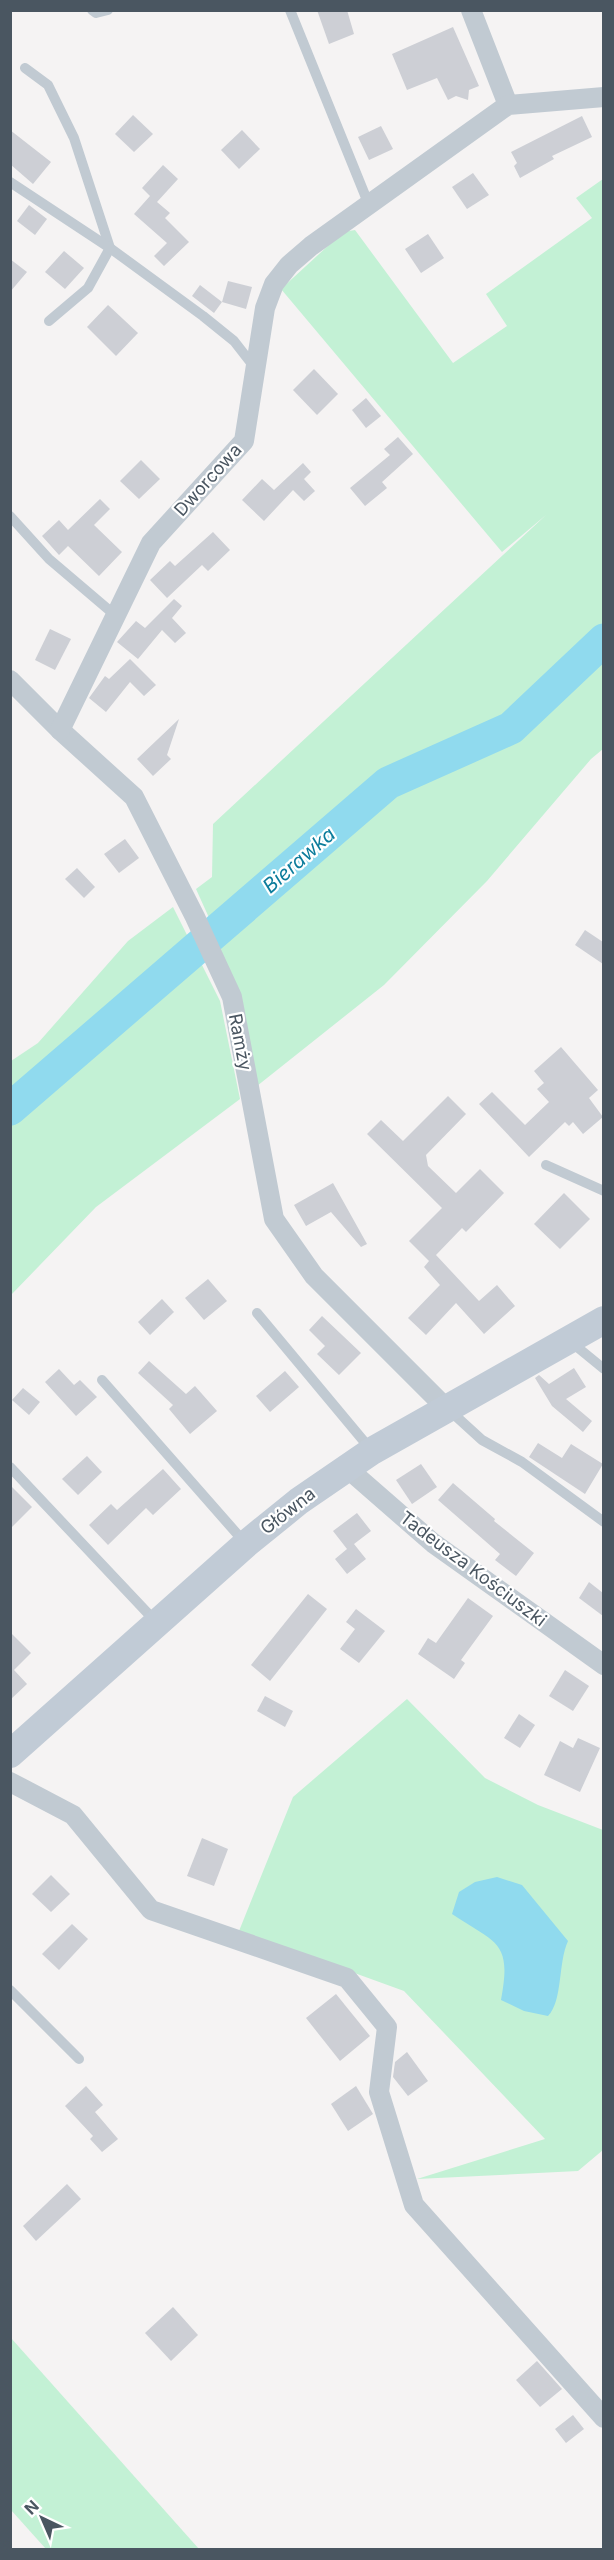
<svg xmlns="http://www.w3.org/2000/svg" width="614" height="2560" font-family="Inter,sans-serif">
<rect width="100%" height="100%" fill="#f5f3f3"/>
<g fill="#c3f1d5">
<path d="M 603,179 L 603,628 L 508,720 L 387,776 L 215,931 L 196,889 L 212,877 L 213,824 L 546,515 L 502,552 L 281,289 L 343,232 L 355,230 L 453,363 L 507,326 L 486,294 L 592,218 L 576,198 Z"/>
<path d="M 603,644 L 603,749 L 591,759 L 487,881 L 384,985 L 257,1086 L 236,988 L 215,936 L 389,786 L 481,746 L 520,725 Z"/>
<path d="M 173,907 L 220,1001 L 240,1099 L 96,1207 L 11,1295 L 11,1061 L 38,1043 L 128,941 Z"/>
<path d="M 407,1699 L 485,1778 L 538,1805 L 603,1830 L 603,2150 L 578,2171 L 417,2179 L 545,2139 L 404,1991 L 239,1931 L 293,1797 Z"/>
<path d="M 11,2338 L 199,2549 L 46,2549 L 11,2510 Z"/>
</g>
<path fill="#90daee" d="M 497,1877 L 522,1885 L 568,1941 C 558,1962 563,2001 548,2016 L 524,2011 L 501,2000 C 512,1941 497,1944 452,1914 L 459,1892 L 475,1882 Z"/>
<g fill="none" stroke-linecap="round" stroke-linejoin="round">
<path stroke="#90daee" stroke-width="33" d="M 10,1109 L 388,783 L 511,728 L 604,640"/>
</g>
<g fill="#cdcfd5">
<path d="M 317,10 L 347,10 L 354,34 L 329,44 Z"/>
<path d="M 453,27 L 479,86 L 469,90 L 468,100 L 456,96 L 448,100 L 437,78 L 407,90 L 392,54 Z"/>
<path d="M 133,115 L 153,134 L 134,152 L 115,134 Z"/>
<path d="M 582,116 L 592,137 L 552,156 L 554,159 L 520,178 L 514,166 L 517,163 L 511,152 Z"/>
<path d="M 381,126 L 393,149 L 369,160 L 358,137 Z"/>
<path d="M 10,130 L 51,162 L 33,184 L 10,164 Z"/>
<path d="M 242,130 L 260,149 L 239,169 L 221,150 Z"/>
<path d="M 163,165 L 178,179 L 157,202 L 170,213 L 165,218 L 189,242 L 164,266 L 154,256 L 167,243 L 134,214 L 150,196 L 142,188 Z"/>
<path d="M 473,173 L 489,195 L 467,209 L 452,187 Z"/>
<path d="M 29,205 L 47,219 L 35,235 L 17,221 Z"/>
<path d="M 428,234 L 444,258 L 421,273 L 405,249 Z"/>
<path d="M 64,251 L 84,268 L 65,289 L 45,272 Z"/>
<path d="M 10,259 L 27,272 L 10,292 Z"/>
<path d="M 228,281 L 252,287 L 246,309 L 222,302 Z"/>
<path d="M 200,285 L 222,302 L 214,313 L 192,296 Z"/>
<path d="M 108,305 L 138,333 L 116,356 L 87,327 Z"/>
<path d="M 314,369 L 338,394 L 317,415 L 293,390 Z"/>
<path d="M 366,398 L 381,416 L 366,428 L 352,410 Z"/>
<path d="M 398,437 L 413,454 L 382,482 L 387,488 L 365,506 L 350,488 L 390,455 L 384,449 Z"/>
<path d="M 141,460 L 160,479 L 139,499 L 120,481 Z"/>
<path d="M 303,463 L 311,472 L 304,479 L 315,491 L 304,501 L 293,490 L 264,521 L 242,500 L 262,479 L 274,490 Z"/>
<path d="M 100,499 L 110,509 L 94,525 L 122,552 L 99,576 L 68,546 L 59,555 L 42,536 L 59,520 L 68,530 Z"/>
<path d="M 213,532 L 230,550 L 208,571 L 202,565 L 167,598 L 150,580 L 170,561 L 175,566 Z"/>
<path d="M 174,599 L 182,606 L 172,618 L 186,633 L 175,643 L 162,630 L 138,659 L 117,642 L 136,621 L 145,628 Z"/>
<path d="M 50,629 L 71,639 L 55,670 L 35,660 Z"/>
<path d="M 130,659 L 156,685 L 144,696 L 130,682 L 106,712 L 89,698 L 105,676 L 109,679 Z"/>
<path d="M 179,719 L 167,755 L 171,759 L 153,776 L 137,759 Z"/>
<path d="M 125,839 L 139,858 L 119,873 L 104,854 Z"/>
<path d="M 77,868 L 95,887 L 84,898 L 65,879 Z"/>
<path d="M 585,930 L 603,942 L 603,964 L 575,945 Z"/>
<path d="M 561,1047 L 598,1090 L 589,1098 L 603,1117 L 583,1134 L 573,1122 L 569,1126 L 565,1122 L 529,1157 L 479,1104 L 492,1092 L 525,1125 L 549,1102 L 537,1089 L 544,1083 L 534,1071 Z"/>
<path d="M 448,1096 L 466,1114 L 426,1155 L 428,1166 L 456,1193 L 480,1169 L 504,1193 L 466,1232 L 462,1228 L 436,1255 L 479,1301 L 497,1285 L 515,1306 L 484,1334 L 456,1303 L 426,1335 L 408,1318 L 440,1285 L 424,1267 L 429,1261 L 409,1241 L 442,1208 L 367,1134 L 381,1120 L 403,1141 Z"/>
<path d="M 333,1183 L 367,1244 L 361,1247 L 331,1212 L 306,1226 L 294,1205 Z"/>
<path d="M 564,1193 L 590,1219 L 560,1249 L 534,1224 Z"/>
<path d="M 208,1279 L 227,1301 L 204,1320 L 185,1298 Z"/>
<path d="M 162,1299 L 174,1312 L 150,1335 L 138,1322 Z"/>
<path d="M 322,1316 L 361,1353 L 339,1375 L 317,1354 L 325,1346 L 309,1330 Z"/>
<path d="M 149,1361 L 186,1394 L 195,1386 L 217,1411 L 190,1434 L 169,1409 L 173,1405 L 138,1373 Z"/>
<path d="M 574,1368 L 586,1387 L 566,1399 L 592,1421 L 583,1432 L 552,1406 L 535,1378 L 539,1375 L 549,1384 Z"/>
<path d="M 59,1369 L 74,1385 L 80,1380 L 97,1397 L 76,1416 L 45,1382 Z"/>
<path d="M 285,1371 L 299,1387 L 270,1412 L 256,1396 Z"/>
<path d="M 23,1388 L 40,1402 L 29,1415 L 12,1400 Z"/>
<path d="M 538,1443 L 562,1458 L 571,1444 L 603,1464 L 585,1494 L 529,1457 Z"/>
<path d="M 87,1456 L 102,1472 L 78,1495 L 62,1479 Z"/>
<path d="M 421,1464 L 437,1487 L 412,1504 L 396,1480 Z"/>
<path d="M 163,1469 L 181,1489 L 153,1515 L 146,1508 L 108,1545 L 89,1525 L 111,1504 L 117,1510 Z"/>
<path d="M 453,1483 L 495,1519 L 494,1521 L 534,1553 L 516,1576 L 495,1560 L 500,1554 L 438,1500 Z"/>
<path d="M 10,1485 L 32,1507 L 10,1529 Z"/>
<path d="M 357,1513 L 371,1531 L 354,1544 L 366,1559 L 347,1574 L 335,1559 L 347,1549 L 333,1531 Z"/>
<path d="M 589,1582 L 603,1593 L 603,1616 L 579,1598 Z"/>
<path d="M 308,1594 L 327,1609 L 270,1681 L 251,1665 Z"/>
<path d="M 468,1598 L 493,1616 L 461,1660 L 465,1663 L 454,1679 L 418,1654 L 428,1638 L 436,1643 Z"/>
<path d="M 356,1609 L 385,1631 L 359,1663 L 340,1649 L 355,1629 L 346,1622 Z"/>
<path d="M 10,1632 L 31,1653 L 14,1670 L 27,1684 L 10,1700 Z"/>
<path d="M 565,1670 L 589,1686 L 573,1711 L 549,1696 Z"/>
<path d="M 265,1696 L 293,1711 L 285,1727 L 257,1711 Z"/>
<path d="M 519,1714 L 535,1725 L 520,1748 L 504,1738 Z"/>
<path d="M 578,1738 L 600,1748 L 580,1792 L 544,1775 L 560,1741 L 573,1748 Z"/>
<path d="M 202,1838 L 228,1849 L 214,1886 L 187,1876 Z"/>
<path d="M 51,1875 L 70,1894 L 51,1912 L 32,1894 Z"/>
<path d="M 72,1924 L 88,1939 L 59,1970 L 42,1954 Z"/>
<path d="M 336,1994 L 370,2036 L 340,2061 L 306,2018 Z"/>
<path d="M 407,2052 L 428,2081 L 408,2096 L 393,2077 L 395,2062 Z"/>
<path d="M 86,2086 L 103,2105 L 95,2112 L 118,2139 L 102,2152 L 90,2139 L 93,2136 L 65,2106 Z"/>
<path d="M 356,2086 L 373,2114 L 348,2131 L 331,2104 Z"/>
<path d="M 67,2184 L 81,2199 L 36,2241 L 23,2226 Z"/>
<path d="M 173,2307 L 198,2335 L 171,2361 L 145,2333 Z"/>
<path d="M 537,2361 L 562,2389 L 540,2407 L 516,2380 Z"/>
<path d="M 573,2415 L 584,2429 L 566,2443 L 555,2429 Z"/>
</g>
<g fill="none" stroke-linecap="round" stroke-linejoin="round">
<g stroke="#c1cad2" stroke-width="10">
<path d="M 92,10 L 96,13 L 108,10"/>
<path d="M 290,10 L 369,205"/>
<path d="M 25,68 L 48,85 L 74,138 L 110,248 L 88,288 L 49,321"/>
<path d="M 10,182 L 110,248 L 203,316 L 234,341 L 255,368"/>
<path d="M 10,516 L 49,559 L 116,616"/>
<path d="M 546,1165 L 604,1191"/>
<path d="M 257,1313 L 372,1451"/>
<path d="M 571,1342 L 604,1369"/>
<path d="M 102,1380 L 246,1544"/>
<path d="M 448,1409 L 482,1440 L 522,1462 L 604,1522"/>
<path d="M 10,1467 L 157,1623"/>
<path d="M 10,1990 L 79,2059"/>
</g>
<g stroke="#c1cad2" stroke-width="20">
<path d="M 471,10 L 508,105"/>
<path d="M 10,680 L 60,730 L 134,797 L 195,917 L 232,997 L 274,1219 L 314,1276 L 447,1409"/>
<path d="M 60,730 L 151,543 L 244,441 L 265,308 L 274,284 L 289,265 L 311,246 L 508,105 L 604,97"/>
<path d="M 347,1468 L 433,1543 L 604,1665"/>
<path d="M 10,1782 L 73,1815 L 151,1910 L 347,1978 L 387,2027 L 379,2092 L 414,2205 L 604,2418"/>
</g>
<path stroke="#c1cbd6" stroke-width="28" d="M 10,1754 L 246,1544 L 299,1501 L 372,1451 L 604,1320"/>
</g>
<g text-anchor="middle" stroke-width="4.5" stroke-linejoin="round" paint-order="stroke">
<g font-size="18" fill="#4a5661" stroke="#fff">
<text transform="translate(208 480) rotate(-48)" y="6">Dworcowa</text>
<text transform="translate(240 1042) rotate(79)" y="6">Ramży</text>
<text transform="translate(288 1511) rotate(-38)" y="6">Główna</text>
<text transform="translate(473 1569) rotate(37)" y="6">Tadeusza Kościuszki</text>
</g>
<g font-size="20" font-style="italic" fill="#0c7c9b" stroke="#fff">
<text transform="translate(299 860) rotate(-41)" y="7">Bierawka</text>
</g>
</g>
<rect width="614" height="2560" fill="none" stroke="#4a5661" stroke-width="24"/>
<g transform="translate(42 2518) rotate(316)" stroke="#ffffff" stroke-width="4.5" paint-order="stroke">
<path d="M0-4.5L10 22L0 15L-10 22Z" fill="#4a5661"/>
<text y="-9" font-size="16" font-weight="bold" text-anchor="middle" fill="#4a5661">N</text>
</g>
</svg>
